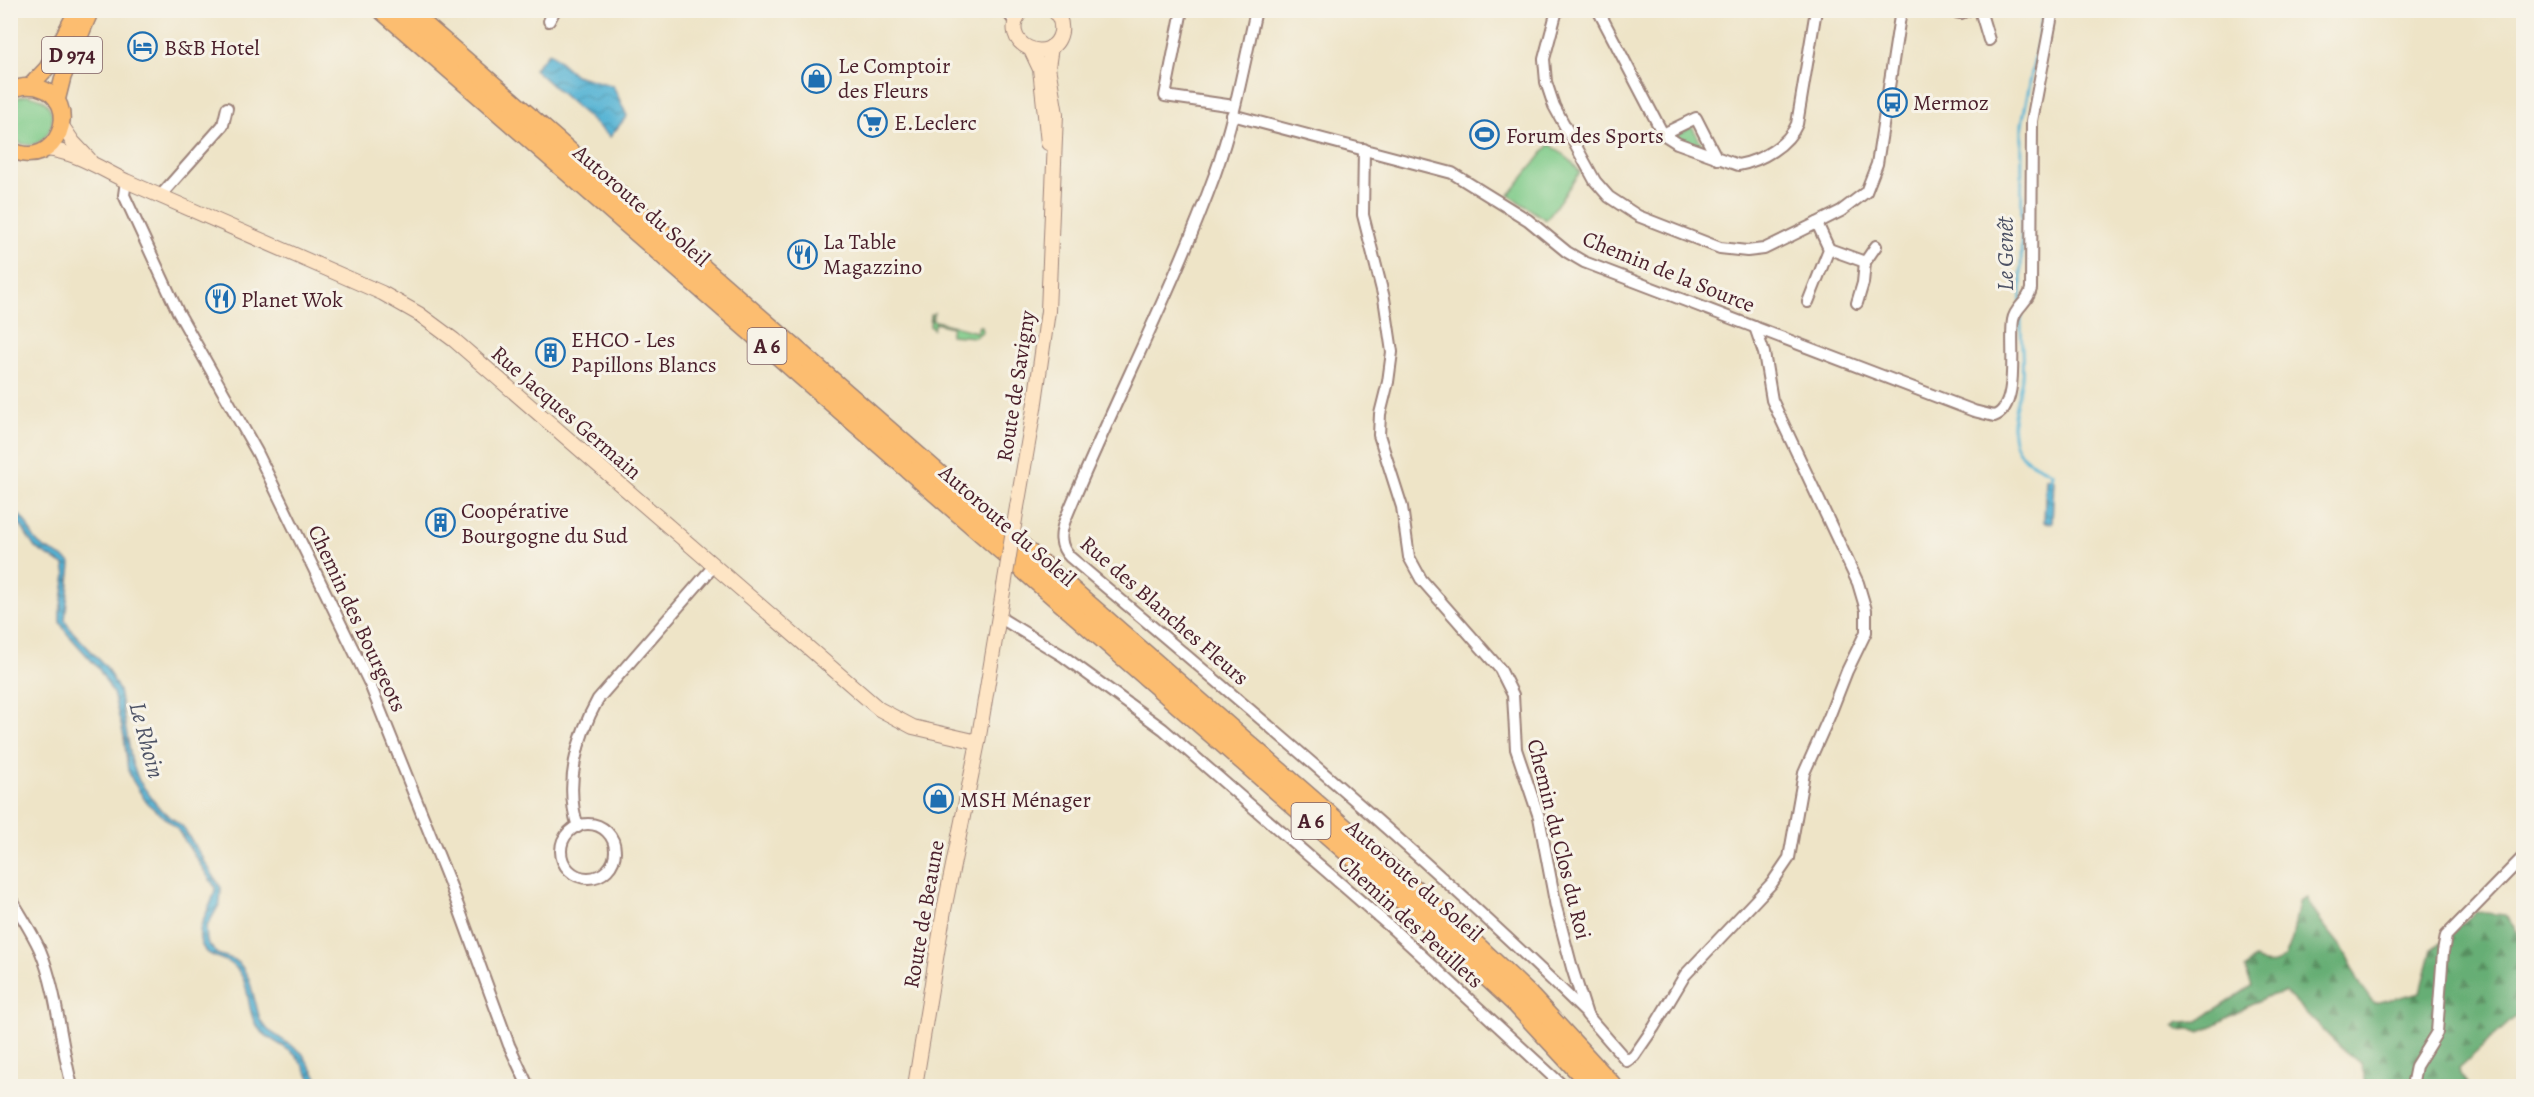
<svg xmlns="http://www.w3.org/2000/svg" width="2534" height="1097" font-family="Alegreya,serif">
<defs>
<pattern id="forest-firs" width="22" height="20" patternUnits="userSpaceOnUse" patternTransform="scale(1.5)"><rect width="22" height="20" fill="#66ae74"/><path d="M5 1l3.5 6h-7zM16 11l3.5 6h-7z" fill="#568d5f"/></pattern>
<pattern id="water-waves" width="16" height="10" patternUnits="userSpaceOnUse" patternTransform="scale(1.5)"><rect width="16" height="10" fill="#56b4d4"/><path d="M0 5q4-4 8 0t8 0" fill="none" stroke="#4992ac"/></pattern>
</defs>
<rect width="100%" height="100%" fill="#f7f3e8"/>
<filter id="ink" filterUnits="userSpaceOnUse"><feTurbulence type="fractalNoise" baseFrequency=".0167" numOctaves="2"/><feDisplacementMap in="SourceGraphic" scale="12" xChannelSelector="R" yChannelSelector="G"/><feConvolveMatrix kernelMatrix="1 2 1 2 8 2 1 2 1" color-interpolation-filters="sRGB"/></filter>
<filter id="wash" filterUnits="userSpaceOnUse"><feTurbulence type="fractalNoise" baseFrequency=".008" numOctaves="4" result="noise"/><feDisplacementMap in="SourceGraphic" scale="24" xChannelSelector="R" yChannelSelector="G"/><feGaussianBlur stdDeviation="1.35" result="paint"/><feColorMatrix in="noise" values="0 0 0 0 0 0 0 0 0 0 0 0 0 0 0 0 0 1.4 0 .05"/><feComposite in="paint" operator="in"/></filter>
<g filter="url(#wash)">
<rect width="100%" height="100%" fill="#eee4c7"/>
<g fill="#7eca88" stroke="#64745a" stroke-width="1.5">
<path d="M 28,95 C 75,101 45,167 11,137 L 10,103 L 19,97 Z"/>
<path d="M 1691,127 L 1692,127 L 1704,148 L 1673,137 Z"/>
<path d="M 1550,144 L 1571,161 L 1580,172 L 1546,220 L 1509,195 Z"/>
<path d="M 934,313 L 932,320 L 976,332 L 979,326 L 981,326 L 982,332 L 975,337 L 950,335 L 952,327 L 935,323 L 933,329 L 930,326 L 931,315 Z"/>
</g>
<path fill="url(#forest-firs)" stroke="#586650" stroke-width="1.5" d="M 2307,898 C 2315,918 2332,933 2344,951 C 2354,968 2360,991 2375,1003 L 2421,992 L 2432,949 L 2476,912 L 2505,915 L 2523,939 L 2523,1010 L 2459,1068 L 2460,1074 L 2469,1086 L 2367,1086 L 2361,1064 L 2342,1049 L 2285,992 L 2265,997 L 2200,1033 L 2190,1029 L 2179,1030 L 2174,1026 L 2180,1022 L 2198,1021 L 2252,986 L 2245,969 L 2255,958 C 2265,966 2275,965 2285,957 L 2292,939 L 2299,902 Z"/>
<g fill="url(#water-waves)" stroke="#506a80" stroke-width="1.5">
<path d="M 549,52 L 575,75 L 613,86 L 627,116 L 610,137 L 534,69 Z"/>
<path d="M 2046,478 L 2054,480 L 2052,523 L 2044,522 Z"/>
<path d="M 11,512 C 27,514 28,533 38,543 C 48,553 62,553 71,564 L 65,620 L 71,630 L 106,667 L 119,691 L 132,763 L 139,781 L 159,808 L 183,827 L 221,888 L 220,903 L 206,928 L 207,942 L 217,954 L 235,960 L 242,967 L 249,979 L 260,1020 L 268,1030 L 302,1053 L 322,1086 L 315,1086 C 309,1077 304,1064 296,1056 C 284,1044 266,1040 256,1025 C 246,1008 251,985 237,969 C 226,955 204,961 200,939 C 197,921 215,905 215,887 L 176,827 L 147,803 L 133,781 L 128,770 L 124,736 L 113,693 L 99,669 L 66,632 L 60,622 L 60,612 L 66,575 L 64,565 L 35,548 L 20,524 L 11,518 Z"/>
</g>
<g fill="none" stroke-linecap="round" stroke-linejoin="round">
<g stroke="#56b4d4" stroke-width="3">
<path d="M 2021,301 L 2022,124 L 2044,10"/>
<path d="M 2021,313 C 2020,334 2024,357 2022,378 C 2019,398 2007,426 2016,446 C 2022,461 2039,466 2052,473 L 2051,479"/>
</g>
</g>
</g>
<g filter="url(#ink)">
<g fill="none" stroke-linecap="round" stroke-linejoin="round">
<defs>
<g id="minor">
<path d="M 1006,10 L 1015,22"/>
<path d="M 1182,10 L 1165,96 L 1234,106"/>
<path d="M 1256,10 C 1244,65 1234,121 1215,174 C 1172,292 1113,403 1065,520 C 1060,534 1059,546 1070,557 C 1245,705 1421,852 1585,1012"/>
<path d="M 1557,10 L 1544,59 L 1546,82 L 1554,106 L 1595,181 L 1609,197 L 1638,216 L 1720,248 L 1747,251 L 1764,249 L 1817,223 L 1841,211 L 1866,192 L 1877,164 L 1901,10"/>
<path d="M 1598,10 L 1663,134 L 1677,143 L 1738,165 C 1761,161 1788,145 1797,124 L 1816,10"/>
<path d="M 1945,10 L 1961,13 L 1968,10"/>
<path d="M 1980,10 L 1989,40"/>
<path d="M 549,21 L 555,10"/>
<path d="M 1232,115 L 1452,173 L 1528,220 L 1567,252 L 1584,262 L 1974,411 L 1994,416 C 2021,407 2009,343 2013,320 C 2015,307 2028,303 2031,289 L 2032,121 L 2053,10"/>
<path d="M 1663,134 L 1696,118 L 1717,159"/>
<path d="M 1364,149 L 1363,215 L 1384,298 L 1392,352 L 1388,382 L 1380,414 L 1379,435 L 1402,507 L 1409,557 L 1421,579 L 1500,669 L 1513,695 L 1516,749 L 1539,817 L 1556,907 L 1572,968 L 1587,1015 L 1627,1061 L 1634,1056 L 1654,1027 L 1685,975 L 1772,883 L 1789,858 L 1804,773 L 1829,717 L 1847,671 L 1866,632 L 1866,610 L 1858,583 L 1772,400 L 1764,353 L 1755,327"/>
<path d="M 126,181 L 124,195 L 178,312 L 257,452 L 369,682 L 450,884 L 509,1045 L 528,1086"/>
<path d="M 161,195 L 223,125 L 227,108"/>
<path d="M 1829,249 L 1865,262"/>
<path d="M 1808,302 L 1829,249 L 1817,223"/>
<path d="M 1857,303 L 1863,283 L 1865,262 L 1876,246"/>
<path d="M 999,617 L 1063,656 L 1163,729 L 1395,931 L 1563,1086"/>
<circle cx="588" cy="851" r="27"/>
<path d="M 578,827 C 564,784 577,737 598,699 L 713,567"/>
<path d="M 10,897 C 20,914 32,932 40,950 C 58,993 60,1042 72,1086"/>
<path d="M 2412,1086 L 2416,1066 L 2437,1032 L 2443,952 L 2446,936 L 2524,856"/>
</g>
<g id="secondary">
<path d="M 1022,10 C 994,44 1053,69 1061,32 C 1062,24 1060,16 1053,10"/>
<path d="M 1031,50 L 1040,69 L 1048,143"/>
<path d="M 62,126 L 73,142 L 89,159"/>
<path d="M 46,149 C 76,152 99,168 126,181 L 382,293 L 419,314 L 454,340 L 879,709 L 913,727 L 978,742"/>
<path d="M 1017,507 L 1034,409 L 1048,311 L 1056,114 L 1048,67 L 1051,47"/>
<path d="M 915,1086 L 944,910 L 978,742 L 1004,586"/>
</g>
<g id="primary">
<path d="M 30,86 L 47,68 L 77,10"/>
<path d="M 10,91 C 19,86 27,85 37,87 C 86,100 56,175 10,149"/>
<path d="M 57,101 L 63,77 L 91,10"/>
</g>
<g id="motorway">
<path d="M 382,10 L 1432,926 L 1517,1005 L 1592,1086"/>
<path d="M 407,10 L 1442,913 L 1528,994 L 1613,1086"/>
</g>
</defs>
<use href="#minor" stroke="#9c8279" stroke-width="14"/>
<use href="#secondary" stroke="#9c8279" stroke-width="16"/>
<use href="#primary" stroke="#9c8279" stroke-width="18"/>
<use href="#motorway" stroke="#9c8279" stroke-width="21"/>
<use href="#minor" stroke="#fff" stroke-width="10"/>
<use href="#secondary" stroke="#fee5c5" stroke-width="14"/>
<use href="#primary" stroke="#fcbd6f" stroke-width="15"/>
<use href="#motorway" stroke="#fcbd6f" stroke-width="18"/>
<defs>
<path id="secondary-bridge" d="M 1004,586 L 1017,507"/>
</defs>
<use href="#secondary-bridge" stroke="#9c8279" stroke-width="16" stroke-linecap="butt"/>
<use href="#secondary-bridge" stroke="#fee5c5" stroke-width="14"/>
</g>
</g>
<defs>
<symbol id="hotel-ring" viewBox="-11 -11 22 22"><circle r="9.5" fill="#f7f3e8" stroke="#1f6fb2" stroke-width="1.5"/><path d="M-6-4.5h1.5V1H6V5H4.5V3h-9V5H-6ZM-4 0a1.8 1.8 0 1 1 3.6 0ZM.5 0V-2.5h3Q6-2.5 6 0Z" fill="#1f6fb2"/></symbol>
<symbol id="shop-ring" viewBox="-11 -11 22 22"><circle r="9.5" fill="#f7f3e8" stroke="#1f6fb2" stroke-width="1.5"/><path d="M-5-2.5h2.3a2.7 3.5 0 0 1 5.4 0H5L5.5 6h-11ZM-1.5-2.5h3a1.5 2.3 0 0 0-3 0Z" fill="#1f6fb2"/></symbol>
<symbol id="bus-ring" viewBox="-11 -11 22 22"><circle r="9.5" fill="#f7f3e8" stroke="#1f6fb2" stroke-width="1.5"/><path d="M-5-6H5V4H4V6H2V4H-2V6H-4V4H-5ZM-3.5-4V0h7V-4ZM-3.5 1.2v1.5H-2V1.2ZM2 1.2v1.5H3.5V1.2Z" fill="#1f6fb2"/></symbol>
<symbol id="supermarket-ring" viewBox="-11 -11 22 22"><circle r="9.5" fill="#f7f3e8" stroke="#1f6fb2" stroke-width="1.5"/><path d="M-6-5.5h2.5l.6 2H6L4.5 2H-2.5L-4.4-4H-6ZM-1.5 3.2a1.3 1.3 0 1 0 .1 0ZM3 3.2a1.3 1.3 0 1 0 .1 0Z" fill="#1f6fb2"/></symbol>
<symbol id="stadium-ring" viewBox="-11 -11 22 22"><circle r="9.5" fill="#f7f3e8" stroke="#1f6fb2" stroke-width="1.5"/><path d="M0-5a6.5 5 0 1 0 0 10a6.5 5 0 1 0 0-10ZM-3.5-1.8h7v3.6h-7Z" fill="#1f6fb2"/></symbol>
<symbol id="restaurant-ring" viewBox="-11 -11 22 22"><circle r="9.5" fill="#f7f3e8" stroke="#1f6fb2" stroke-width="1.5"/><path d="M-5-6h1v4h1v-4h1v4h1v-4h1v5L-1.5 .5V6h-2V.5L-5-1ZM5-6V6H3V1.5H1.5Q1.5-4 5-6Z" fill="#1f6fb2"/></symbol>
<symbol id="building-ring" viewBox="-11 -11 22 22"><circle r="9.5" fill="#f7f3e8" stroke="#1f6fb2" stroke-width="1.5"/><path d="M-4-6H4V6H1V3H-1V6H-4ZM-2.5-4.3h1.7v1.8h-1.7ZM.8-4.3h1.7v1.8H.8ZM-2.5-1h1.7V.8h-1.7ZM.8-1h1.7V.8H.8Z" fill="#1f6fb2"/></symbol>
</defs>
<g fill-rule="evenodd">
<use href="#hotel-ring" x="126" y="30" width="33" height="33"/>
<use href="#shop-ring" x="800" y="62" width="33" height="33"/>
<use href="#bus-ring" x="1876" y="86" width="33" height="33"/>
<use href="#supermarket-ring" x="856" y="106" width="33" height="33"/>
<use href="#stadium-ring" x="1468" y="118" width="33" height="33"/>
<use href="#restaurant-ring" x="786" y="238" width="33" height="33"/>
<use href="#restaurant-ring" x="204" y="282" width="33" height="33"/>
<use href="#building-ring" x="534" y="336" width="33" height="33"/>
<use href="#building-ring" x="424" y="506" width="33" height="33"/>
<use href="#shop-ring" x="922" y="782" width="33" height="33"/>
</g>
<g text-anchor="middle" stroke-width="6" stroke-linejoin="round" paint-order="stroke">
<g fill="#f7f3e8" stroke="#7e5f64" stroke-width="1.5">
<rect x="42" y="37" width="60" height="36" rx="4.5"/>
<rect x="747.5" y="328" width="39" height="36" rx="4.5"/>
<rect x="1291.5" y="803" width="39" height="36" rx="4.5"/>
</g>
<g font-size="21" font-weight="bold" fill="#4a1f2b">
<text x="72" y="62">D 974</text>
<text x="767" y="353">A 6</text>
<text x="1311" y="828">A 6</text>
</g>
<g font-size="22" fill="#4a1f2b" stroke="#f7f3e8" text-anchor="start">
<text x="164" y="55">B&amp;B Hotel</text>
<text x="838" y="73">Le Comptoir<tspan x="838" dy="25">des Fleurs</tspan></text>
<text x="1913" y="110">Mermoz</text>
<text x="894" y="130">E.Leclerc</text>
<text x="1506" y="143">Forum des Sports</text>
<text x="823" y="249">La Table<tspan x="823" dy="25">Magazzino</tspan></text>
<text x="241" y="307">Planet Wok</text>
<text x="571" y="347">EHCO - Les<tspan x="571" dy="25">Papillons Blancs</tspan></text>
<text x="461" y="518">Coopérative<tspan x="461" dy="25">Bourgogne du Sud</tspan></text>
<text x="960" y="807">MSH Ménager</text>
</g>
<g font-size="22" fill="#4a1f2b" stroke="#f7f3e8">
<text transform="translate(642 205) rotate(41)" y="8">Autoroute du Soleil</text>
<text transform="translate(1669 271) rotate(22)" y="8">Chemin de la Source</text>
<text transform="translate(1015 386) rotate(-81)" y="8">Route de Savigny</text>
<text transform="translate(567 412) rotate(41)" y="8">Rue Jacques Germain</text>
<text transform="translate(1008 525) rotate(41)" y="8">Autoroute du Soleil</text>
<text transform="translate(1165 610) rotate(41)" y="8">Rue des Blanches Fleurs</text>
<text transform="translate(358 618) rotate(65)" y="8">Chemin des Bourgeots</text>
<text transform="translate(1560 839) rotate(76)" y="8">Chemin du Clos du Roi</text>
<text transform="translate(1415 880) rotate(41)" y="8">Autoroute du Soleil</text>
<text transform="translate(923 914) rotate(-80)" y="8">Route de Beaune</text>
<text transform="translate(1411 921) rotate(42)" y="8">Chemin des Peuillets</text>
</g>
<g font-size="24" font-style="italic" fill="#4e5366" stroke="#f7f3e8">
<text transform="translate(2005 254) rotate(-90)" y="8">Le Genêt</text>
<text transform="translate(147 740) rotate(75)" y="8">Le Rhoin</text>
</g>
</g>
<rect width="2534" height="1097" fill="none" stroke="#f7f3e8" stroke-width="36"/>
</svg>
